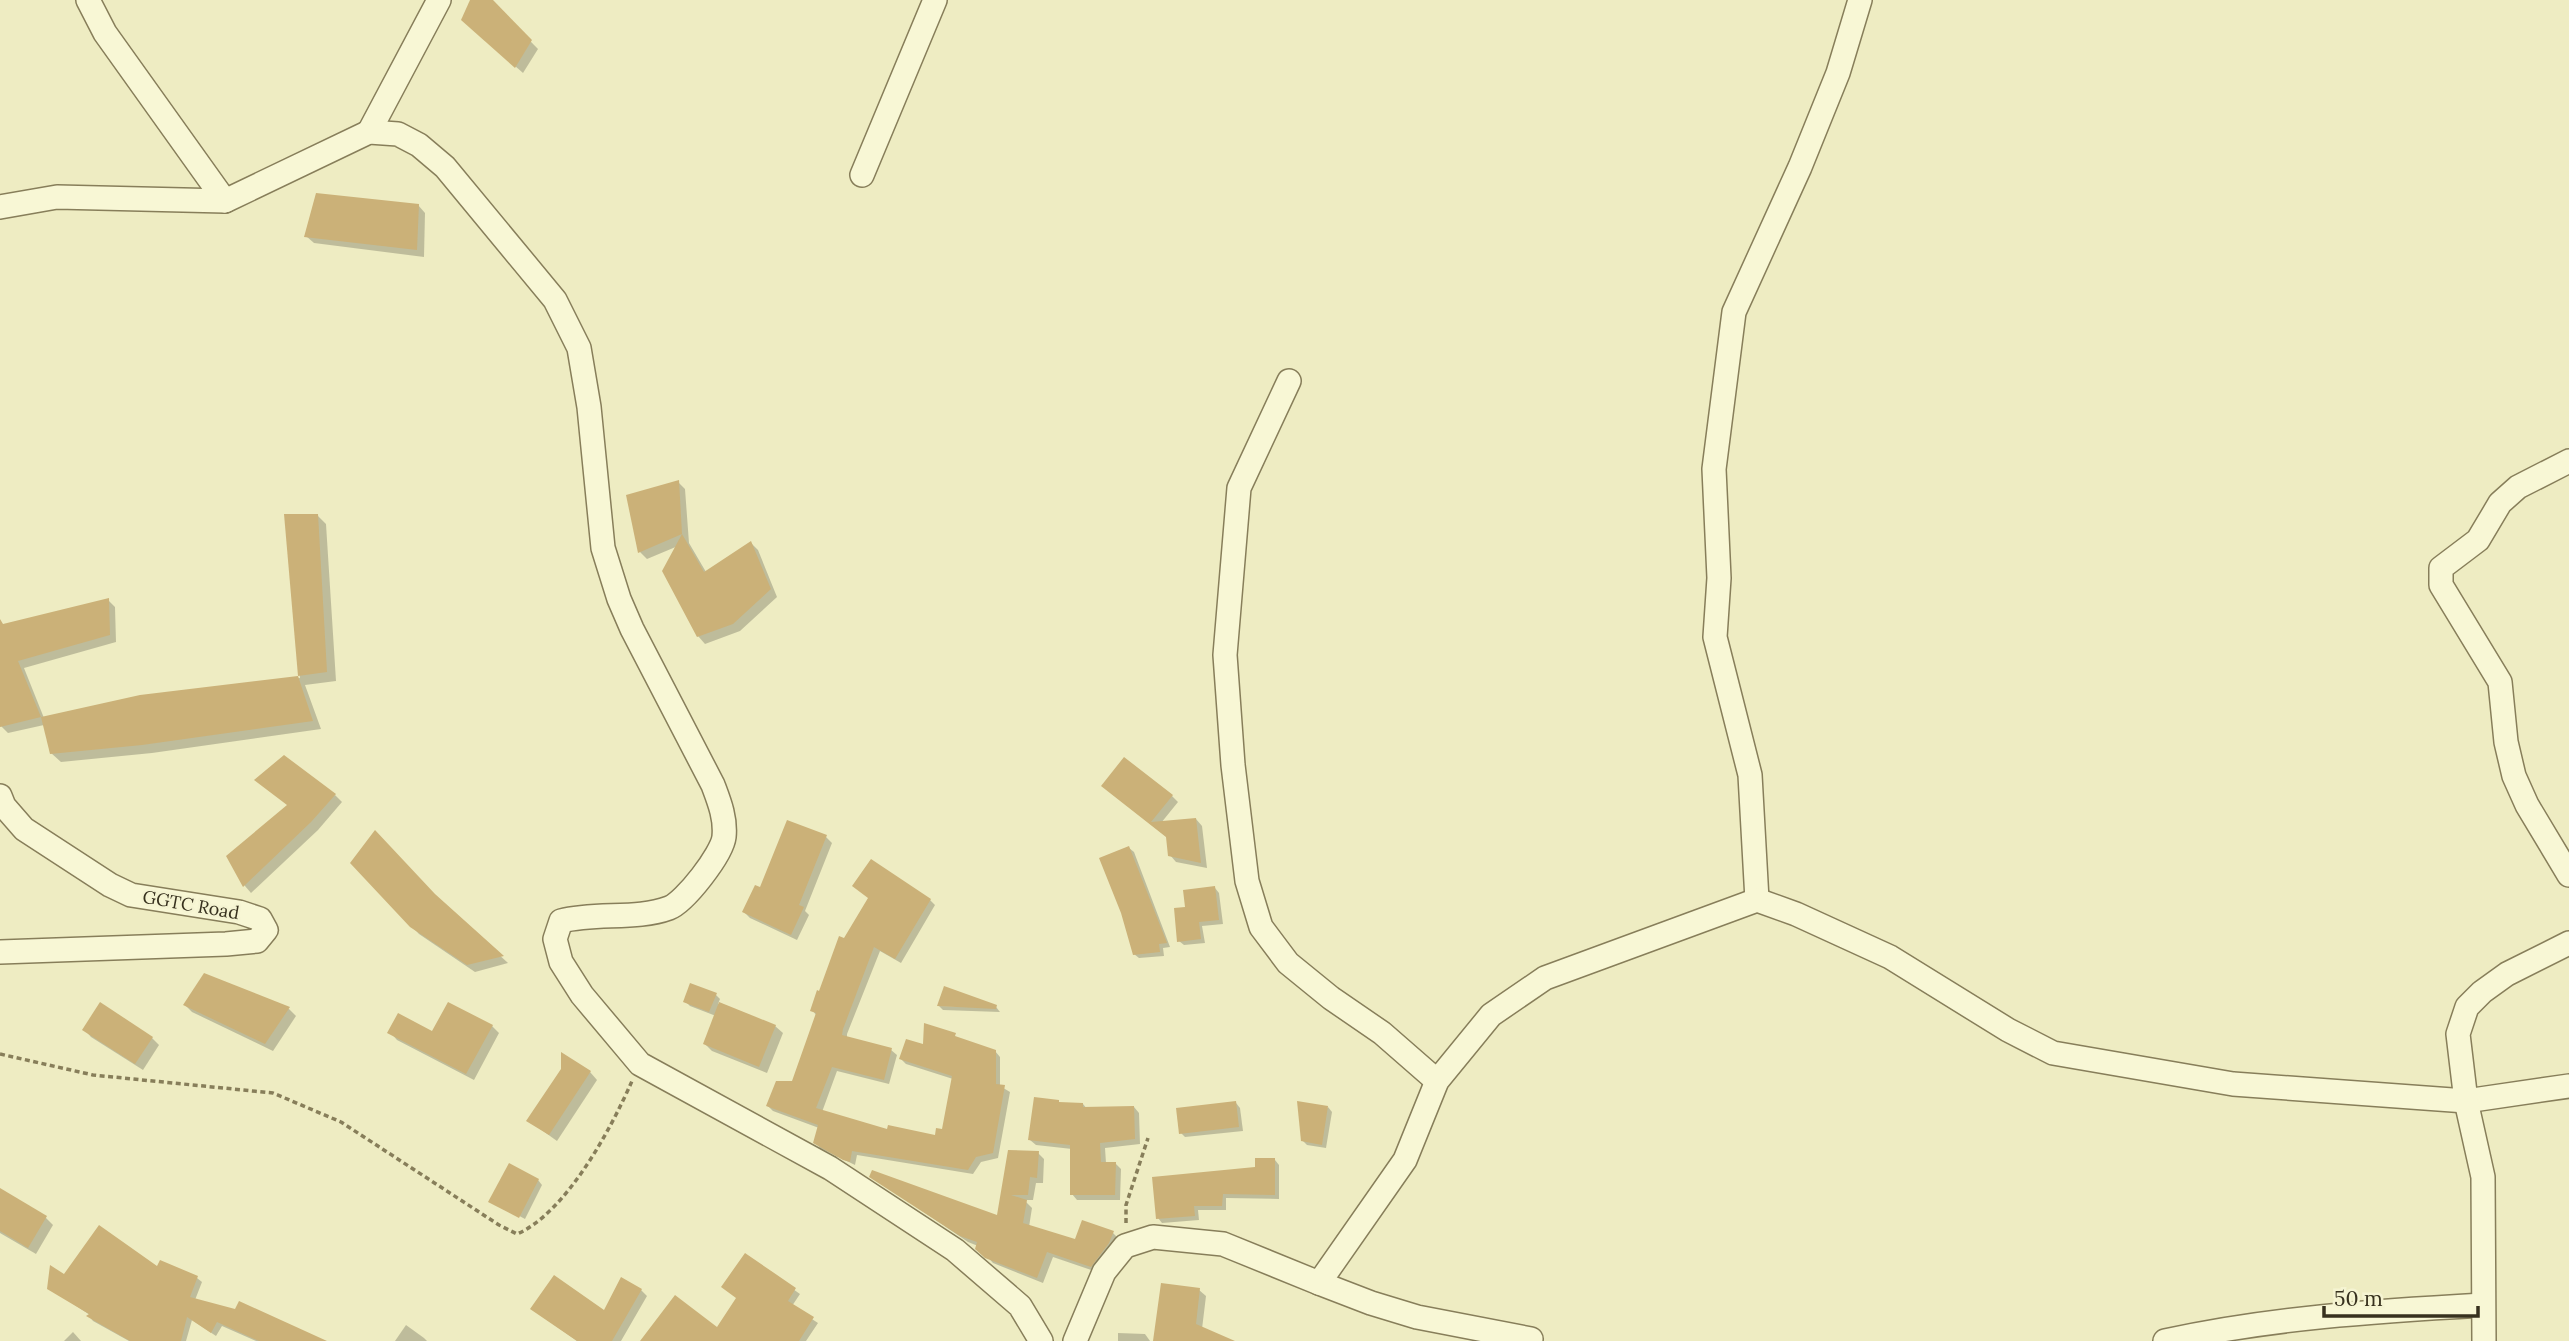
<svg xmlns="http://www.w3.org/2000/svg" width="2569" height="1341" font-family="Lora,serif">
<rect width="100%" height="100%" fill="#eeecc2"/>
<g fill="#0003">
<path d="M 472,0 L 490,0 L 538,49 L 523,73 L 471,27 Z"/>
<path d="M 418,205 L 425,213 L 424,257 L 314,243 L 306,236 Z"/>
<path d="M 678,482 L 685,489 L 689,543 L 706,572 L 751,543 L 758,550 L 777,597 L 740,631 L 705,644 L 698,636 L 678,546 L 647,559 L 640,552 Z"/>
<path d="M 286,515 L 317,515 L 326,524 L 336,681 L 305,685 L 321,729 L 152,753 L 61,762 L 51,753 L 44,725 L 8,733 L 1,726 L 0,626 L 108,600 L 115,607 L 116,642 L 24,668 L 44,718 L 140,696 L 300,678 Z"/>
<path d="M 1110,792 L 1172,796 L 1178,802 L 1161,823 L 1196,819 L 1202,826 L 1207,868 L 1176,862 L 1170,855 L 1168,838 Z"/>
<path d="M 335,795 L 342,802 L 318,830 L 251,893 L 245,886 L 228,856 Z"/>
<path d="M 826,837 L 832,843 L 805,911 L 809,915 L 797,940 L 750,918 L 744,912 L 761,889 Z"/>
<path d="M 1129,848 L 1134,852 L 1170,947 L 1163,948 L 1164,956 L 1139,958 L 1134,954 Z"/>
<path d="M 352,863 L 437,898 L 508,963 L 475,972 L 419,934 Z"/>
<path d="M 1215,888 L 1219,893 L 1223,924 L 1202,926 L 1205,943 L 1184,945 L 1179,941 L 1187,908 Z"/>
<path d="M 930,900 L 935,905 L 901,963 L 880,951 L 847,1034 L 847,1038 L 891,1050 L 897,1055 L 889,1084 L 837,1071 L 822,1112 L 888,1131 L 937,1137 L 944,1130 L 953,1079 L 906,1064 L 901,1059 L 925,1047 L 995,1051 L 1000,1057 L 1000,1086 L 1010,1092 L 998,1158 L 981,1162 L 973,1174 L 857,1155 L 855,1165 L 820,1148 L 815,1142 L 819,1128 L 773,1111 L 768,1106 L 793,1083 L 817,1016 L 812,1010 L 845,941 Z"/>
<path d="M 716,995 L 720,999 L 718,1004 L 775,1026 L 783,1033 L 767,1073 L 712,1051 L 705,1044 L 716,1016 L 690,1006 L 685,1001 Z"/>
<path d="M 185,1005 L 289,1009 L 296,1016 L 273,1051 L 192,1012 Z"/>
<path d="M 939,1006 L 996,1007 L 1000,1012 L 943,1010 Z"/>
<path d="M 492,1026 L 499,1033 L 474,1080 L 397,1040 L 390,1032 L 433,1034 Z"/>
<path d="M 84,1029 L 152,1038 L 159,1045 L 143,1070 L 91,1037 Z"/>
<path d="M 590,1072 L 597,1080 L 557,1141 L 529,1121 Z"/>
<path d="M 1236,1103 L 1240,1108 L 1243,1131 L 1185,1137 L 1181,1133 Z"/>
<path d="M 1061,1104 L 1083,1104 L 1087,1109 L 1134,1107 L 1139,1113 L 1140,1144 L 1105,1148 L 1106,1163 L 1115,1163 L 1121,1169 L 1120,1200 L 1077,1200 L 1072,1194 L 1072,1149 L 1036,1145 L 1030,1140 Z"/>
<path d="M 1328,1107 L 1332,1112 L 1326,1148 L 1307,1145 L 1303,1141 Z"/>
<path d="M 1010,1151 L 1038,1153 L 1044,1159 L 1043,1183 L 1036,1183 L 1033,1200 L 1024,1200 L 1032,1208 L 1029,1227 L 1076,1241 L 1113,1233 L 1119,1239 L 1097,1272 L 1053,1257 L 1043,1283 L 993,1263 L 978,1246 L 968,1242 L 871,1176 L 999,1217 Z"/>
<path d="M 1275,1160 L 1279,1165 L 1279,1199 L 1226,1198 L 1226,1210 L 1198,1210 L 1199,1220 L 1162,1223 L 1158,1218 Z"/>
<path d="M 538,1180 L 542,1185 L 525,1219 L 493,1202 Z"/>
<path d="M 0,1191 L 46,1218 L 53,1225 L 36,1254 L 0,1233 Z"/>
<path d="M 745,1255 L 800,1294 L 792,1306 L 818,1323 L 806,1341 L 642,1341 L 717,1329 L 738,1299 Z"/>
<path d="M 158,1269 L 197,1278 L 202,1282 L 195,1300 L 320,1341 L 256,1341 L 222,1326 L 216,1336 L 192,1320 L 186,1341 L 129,1341 L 93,1321 L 89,1316 L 90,1315 L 49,1288 L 65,1276 Z"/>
<path d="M 641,1290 L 647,1296 L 621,1341 L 577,1341 L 532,1309 L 605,1312 Z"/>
<path d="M 1199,1290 L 1206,1296 L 1202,1329 L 1230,1341 L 1155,1341 Z"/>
<path d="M 406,1325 L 424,1338 L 427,1341 L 395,1341 Z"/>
<path d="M 73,1332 L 81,1341 L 64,1341 Z"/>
<path d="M 1118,1333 L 1145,1334 L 1150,1341 L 1118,1341 Z"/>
</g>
<g fill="#cbb178">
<path d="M 470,0 L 493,0 L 532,40 L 515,68 L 461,20 Z"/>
<path d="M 316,193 L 419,204 L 417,250 L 304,237 Z"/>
<path d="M 679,480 L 682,534 L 638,553 L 626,495 Z"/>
<path d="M 284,514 L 318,514 L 327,672 L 298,676 Z"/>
<path d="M 682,534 L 704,572 L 751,541 L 771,589 L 733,624 L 697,637 L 662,571 Z"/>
<path d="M 109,598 L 110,635 L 18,661 L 41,717 L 0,727 L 0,619 L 3,624 Z"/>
<path d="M 298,676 L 313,721 L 142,745 L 50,754 L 41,717 L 140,695 Z"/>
<path d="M 284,755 L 336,794 L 311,822 L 243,887 L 226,856 L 287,805 L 254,780 Z"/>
<path d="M 1124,757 L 1173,795 L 1151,822 L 1196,818 L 1201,863 L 1168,856 L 1166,837 L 1101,786 Z"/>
<path d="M 787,820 L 827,835 L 799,905 L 804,907 L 791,935 L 742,912 L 755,885 L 760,887 Z"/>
<path d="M 375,830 L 435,894 L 504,956 L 467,965 L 410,927 L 350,863 Z"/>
<path d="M 1129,846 L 1167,943 L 1159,944 L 1160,952 L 1133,955 L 1121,913 L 1099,858 Z"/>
<path d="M 871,859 L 931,899 L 895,959 L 874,947 L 843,1029 L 842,1035 L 892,1048 L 884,1080 L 832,1067 L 816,1108 L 887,1129 L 888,1125 L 935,1135 L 936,1128 L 942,1129 L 952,1076 L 899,1059 L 906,1039 L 923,1044 L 924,1023 L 956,1033 L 955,1036 L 996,1050 L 996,1084 L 1005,1085 L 993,1153 L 976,1157 L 968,1170 L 852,1151 L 850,1162 L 843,1160 L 813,1143 L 818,1125 L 766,1106 L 776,1081 L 792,1081 L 816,1013 L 810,1011 L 817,990 L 819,991 L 839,936 L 844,938 L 868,898 L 852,886 Z"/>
<path d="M 1215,886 L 1219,920 L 1199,922 L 1201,939 L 1177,942 L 1174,908 L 1185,907 L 1183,890 Z"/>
<path d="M 204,973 L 290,1007 L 265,1044 L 183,1005 Z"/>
<path d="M 690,983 L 717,993 L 709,1012 L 683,1002 Z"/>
<path d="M 944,986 L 997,1005 L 996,1009 L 937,1006 Z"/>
<path d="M 100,1002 L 153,1037 L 135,1064 L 82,1030 Z"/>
<path d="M 448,1002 L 493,1025 L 466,1074 L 387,1033 L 398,1013 L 432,1031 Z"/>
<path d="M 719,1002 L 776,1025 L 759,1067 L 703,1044 Z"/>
<path d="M 561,1052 L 591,1071 L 549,1135 L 526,1121 L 561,1069 Z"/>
<path d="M 1034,1097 L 1059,1100 L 1059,1102 L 1083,1103 L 1083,1107 L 1134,1106 L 1135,1139 L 1100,1143 L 1101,1162 L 1116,1162 L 1115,1195 L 1070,1195 L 1070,1145 L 1028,1140 Z"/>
<path d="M 1236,1101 L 1239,1127 L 1179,1134 L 1176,1108 Z"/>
<path d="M 1297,1101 L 1328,1106 L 1322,1145 L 1301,1141 Z"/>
<path d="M 1008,1150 L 1039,1151 L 1037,1178 L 1030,1177 L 1028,1195 L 1011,1195 L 1027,1200 L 1023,1223 L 1075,1239 L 1082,1220 L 1114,1231 L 1109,1243 L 1091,1267 L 1047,1252 L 1037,1278 L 985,1258 L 975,1249 L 977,1242 L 960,1236 L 869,1177 L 872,1170 L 997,1215 Z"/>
<path d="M 1255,1158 L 1275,1158 L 1275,1195 L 1223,1194 L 1222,1206 L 1194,1206 L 1195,1216 L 1156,1219 L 1152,1177 L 1255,1167 Z"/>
<path d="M 509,1163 L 539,1179 L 519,1218 L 488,1202 Z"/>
<path d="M 0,1188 L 47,1216 L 28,1248 L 0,1231 Z"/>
<path d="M 99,1225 L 157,1266 L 160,1260 L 198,1276 L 190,1297 L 235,1309 L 239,1301 L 327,1341 L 259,1341 L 217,1322 L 211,1333 L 187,1317 L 181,1341 L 130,1341 L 86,1316 L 89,1314 L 47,1289 L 50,1265 L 64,1274 Z"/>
<path d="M 745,1253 L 796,1288 L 788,1301 L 814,1317 L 799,1341 L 640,1341 L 675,1295 L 717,1327 L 736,1298 L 721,1287 Z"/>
<path d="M 554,1275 L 604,1310 L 621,1277 L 642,1289 L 612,1341 L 577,1341 L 530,1309 Z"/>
<path d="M 1161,1283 L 1200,1288 L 1196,1324 L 1235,1341 L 1153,1341 Z"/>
</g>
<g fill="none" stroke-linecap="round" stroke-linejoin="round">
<defs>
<g id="minor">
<path d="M 88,0 L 105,33 L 225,201"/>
<path d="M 369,132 L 439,0"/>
<path d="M 862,175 L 935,0"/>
<path d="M 0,207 L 57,197 L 225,201 L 369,132 L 398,134 L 419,145 L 445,167 L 555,300 L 579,348 L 589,407 L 603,548 L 619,599 L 632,629 L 713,785 C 719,801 726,818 724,837 C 722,854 685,902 669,908 C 637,920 596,912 561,921 L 555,939 L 561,962 L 582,995 L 640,1064 L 830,1168 L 955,1250 L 1020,1306 L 1041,1341"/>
<path d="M 1289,381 L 1239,488 L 1225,655 L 1233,765 L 1247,881 L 1261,927 L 1288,963 L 1331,998 L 1382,1033 L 1437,1081"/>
<path d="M 2569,461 L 2518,487 L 2500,503 L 2478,540 L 2441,568 L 2441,585 L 2500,682 L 2506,742 L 2514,776 L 2527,805 L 2569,875"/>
<path d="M 0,796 L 4,806 L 24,829 L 110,885 L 131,895 L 239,912 L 260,919 L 266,930 L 257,941 L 226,944 L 0,952"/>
<path d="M 1757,900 L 1750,775 L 1715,637 L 1719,578 L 1714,469 L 1734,312 L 1800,167 L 1838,73 L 1860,0"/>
<path d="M 1319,1283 L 1371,1303 L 1417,1317 L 1531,1339"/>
<path d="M 1075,1341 L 1104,1272 L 1125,1246 L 1153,1237 L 1223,1244 L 1319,1283 L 1405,1160 L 1437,1081 L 1491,1015 L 1545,978 L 1757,900 L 1796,914 L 1890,957 L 2008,1030 L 2053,1053 L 2233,1084 L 2466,1101 L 2569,1086"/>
<path d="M 2165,1341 C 2269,1318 2377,1311 2483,1305"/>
<path d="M 2484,1341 L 2483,1177 L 2466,1101 L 2458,1034 L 2467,1007 L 2482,992 L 2507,974 L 2569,943"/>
</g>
</defs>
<use href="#minor" stroke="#877e5a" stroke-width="26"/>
<g stroke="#877e5a" stroke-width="3.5" stroke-dasharray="5 3.5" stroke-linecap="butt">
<path d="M 0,1054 L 93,1075 L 273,1093 L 341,1122 L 499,1225 L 517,1234 C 566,1213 611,1129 632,1081"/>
<path d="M 1126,1223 L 1126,1205 L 1148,1138"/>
</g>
<use href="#minor" stroke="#f8f7d5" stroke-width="23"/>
</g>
<g text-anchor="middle" stroke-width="5" stroke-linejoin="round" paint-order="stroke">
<g font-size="18" fill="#37311e" stroke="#f5f4d2">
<text transform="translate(191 905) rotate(10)" y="6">GGTC Road</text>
</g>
</g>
<path d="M2324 1306v10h154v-10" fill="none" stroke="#37311e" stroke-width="3.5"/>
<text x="2334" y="1306" font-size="21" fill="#37311e" stroke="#f5f4d2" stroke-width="5" paint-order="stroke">50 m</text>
</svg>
